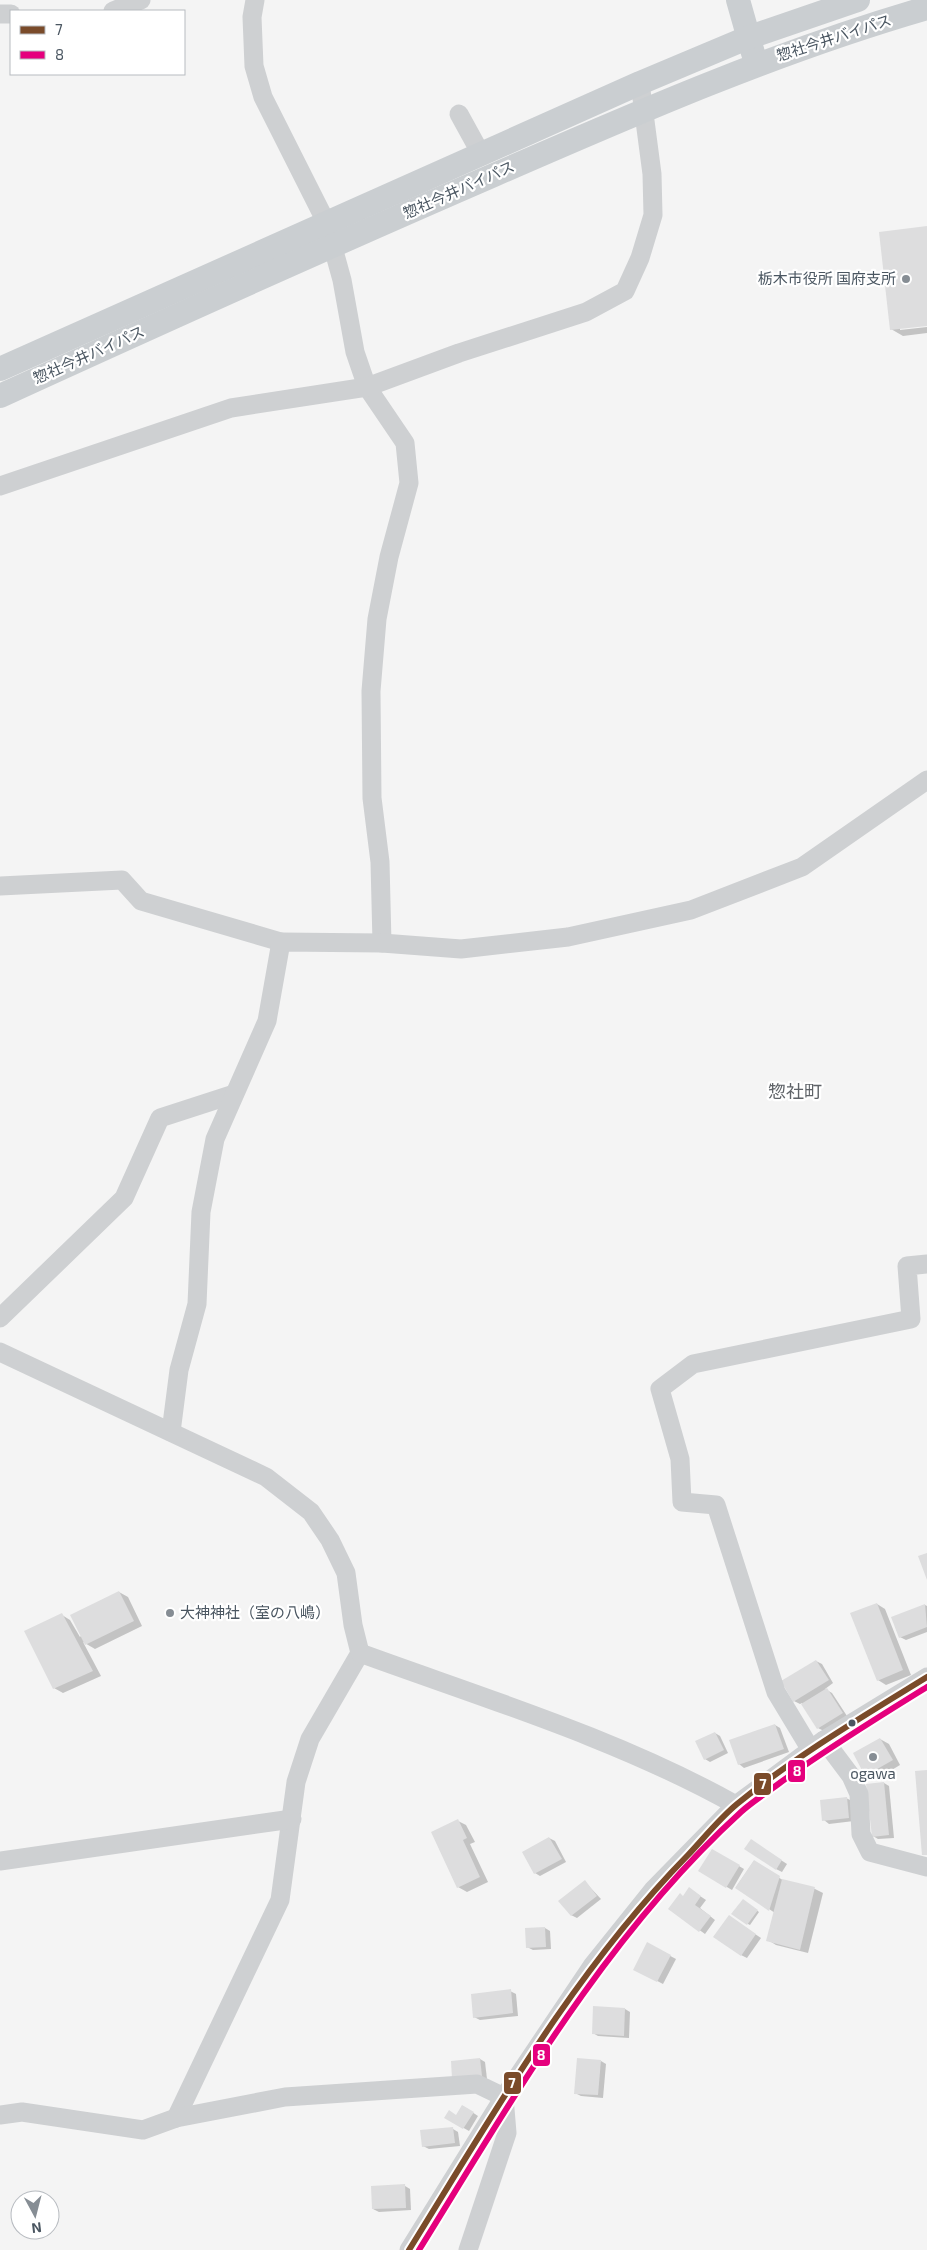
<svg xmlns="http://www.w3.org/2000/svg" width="927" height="2250" font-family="'Exo 2','Noto Sans JP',sans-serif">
<rect width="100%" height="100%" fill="#f4f4f4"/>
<g fill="#0003">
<path d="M 927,228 L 927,325 L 900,328 L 900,330 L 927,327 L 927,333 L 903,336 L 891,329 Z"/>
<path d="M 119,1592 L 128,1597 L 142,1626 L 95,1649 L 83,1642 L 101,1676 L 63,1693 L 54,1688 L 62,1615 L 70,1620 L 80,1637 Z"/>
<path d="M 877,1604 L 885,1609 L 911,1675 L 886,1685 L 878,1680 Z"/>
<path d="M 925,1605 L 927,1606 L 927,1632 L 906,1640 L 900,1637 Z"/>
<path d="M 816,1661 L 822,1664 L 833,1683 L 825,1689 L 832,1693 L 847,1716 L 824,1731 L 818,1728 L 802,1703 L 800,1704 L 794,1701 Z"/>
<path d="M 775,1725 L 780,1728 L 789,1752 L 744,1768 L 739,1764 Z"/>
<path d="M 715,1733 L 720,1736 L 728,1753 L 710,1762 L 705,1759 Z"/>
<path d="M 880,1739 L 889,1744 L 900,1765 L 875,1780 L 866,1775 Z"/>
<path d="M 884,1783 L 889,1786 L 894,1838 L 878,1839 L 873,1836 Z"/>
<path d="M 846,1798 L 852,1801 L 854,1821 L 829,1824 L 824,1820 Z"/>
<path d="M 458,1821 L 466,1825 L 475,1842 L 470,1844 L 488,1882 L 467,1892 L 458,1887 Z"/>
<path d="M 549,1838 L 555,1841 L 566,1862 L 540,1876 L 535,1873 Z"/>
<path d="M 756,1844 L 787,1864 L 782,1872 L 776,1869 Z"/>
<path d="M 712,1850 L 744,1869 L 732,1890 L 700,1871 Z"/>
<path d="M 754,1861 L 784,1881 L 815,1889 L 823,1893 L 808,1953 L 776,1945 L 768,1940 L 775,1913 L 736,1887 Z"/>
<path d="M 585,1882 L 601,1899 L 577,1918 L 571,1915 Z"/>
<path d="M 694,1892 L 706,1900 L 700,1908 L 715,1920 L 705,1934 L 670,1909 L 683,1897 Z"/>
<path d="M 745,1902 L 759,1912 L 750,1925 L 748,1924 Z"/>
<path d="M 734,1920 L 761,1938 L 747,1958 L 741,1955 Z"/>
<path d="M 545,1928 L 550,1931 L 551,1949 L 533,1950 L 527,1947 Z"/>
<path d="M 648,1944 L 676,1959 L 663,1984 L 640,1972 Z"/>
<path d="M 510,1991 L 516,1994 L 518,2016 L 480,2020 L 474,2017 Z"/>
<path d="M 625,2009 L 630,2012 L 629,2038 L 598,2036 L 593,2033 Z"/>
<path d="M 480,2059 L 485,2062 L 487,2079 L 459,2081 Z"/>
<path d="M 601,2061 L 606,2064 L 603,2098 L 581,2096 L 575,2093 Z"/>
<path d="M 463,2106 L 478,2116 L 469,2131 L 446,2118 L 457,2116 Z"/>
<path d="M 453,2129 L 458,2132 L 460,2146 L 429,2149 L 423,2146 Z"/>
<path d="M 405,2186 L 410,2189 L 411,2210 L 379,2212 L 373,2209 Z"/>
</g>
<g fill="#ddddde">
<path d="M 927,226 L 927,326 L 890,330 L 879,232 Z"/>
<path d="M 927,1553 L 927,1580 L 918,1556 Z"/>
<path d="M 119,1591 L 134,1621 L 85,1645 L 70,1615 Z"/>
<path d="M 877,1603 L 903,1670 L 877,1681 L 850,1613 Z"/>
<path d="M 925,1604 L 927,1627 L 899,1638 L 891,1617 Z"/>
<path d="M 62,1613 L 93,1671 L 53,1689 L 24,1631 Z"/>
<path d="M 816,1660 L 829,1680 L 793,1702 L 781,1681 Z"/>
<path d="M 827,1688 L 843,1713 L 817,1729 L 801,1704 Z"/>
<path d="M 775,1724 L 784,1749 L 738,1765 L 729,1740 Z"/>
<path d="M 715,1732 L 724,1750 L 704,1760 L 695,1741 Z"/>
<path d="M 880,1738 L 893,1760 L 865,1776 L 853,1753 Z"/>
<path d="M 927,1770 L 927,1855 L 922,1855 L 915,1771 Z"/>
<path d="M 884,1782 L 889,1835 L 872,1837 L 866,1784 Z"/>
<path d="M 847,1797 L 849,1818 L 822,1821 L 820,1800 Z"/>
<path d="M 458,1819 L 467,1838 L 463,1840 L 480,1877 L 457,1888 L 431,1832 Z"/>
<path d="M 549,1837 L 562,1859 L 534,1874 L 522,1852 Z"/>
<path d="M 751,1839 L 782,1860 L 776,1870 L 744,1849 Z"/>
<path d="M 712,1849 L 740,1865 L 726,1888 L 698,1871 Z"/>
<path d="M 754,1860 L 780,1876 L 769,1911 L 735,1888 Z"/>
<path d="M 782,1879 L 815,1887 L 800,1950 L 766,1941 Z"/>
<path d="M 585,1880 L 597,1896 L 571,1916 L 558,1901 Z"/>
<path d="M 689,1887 L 701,1896 L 695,1905 L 711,1916 L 699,1932 L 668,1909 L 680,1893 L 683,1896 Z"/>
<path d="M 743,1899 L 758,1910 L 747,1925 L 731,1914 Z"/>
<path d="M 729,1915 L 756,1934 L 741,1956 L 713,1937 Z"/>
<path d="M 545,1927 L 546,1947 L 526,1948 L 525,1928 Z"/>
<path d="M 647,1942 L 671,1955 L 657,1982 L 633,1970 Z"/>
<path d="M 511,1989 L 513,2013 L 473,2018 L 471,1994 Z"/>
<path d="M 593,2006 L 625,2008 L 624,2036 L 592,2034 Z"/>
<path d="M 480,2058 L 482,2076 L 452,2079 L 451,2061 Z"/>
<path d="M 577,2058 L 601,2060 L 598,2095 L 574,2094 Z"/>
<path d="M 462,2105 L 474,2112 L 463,2129 L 444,2118 L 449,2110 L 456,2115 Z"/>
<path d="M 453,2127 L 455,2143 L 422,2147 L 420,2130 Z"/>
<path d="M 405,2184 L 406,2208 L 372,2209 L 371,2186 Z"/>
</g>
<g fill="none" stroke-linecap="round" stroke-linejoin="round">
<g stroke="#ced0d2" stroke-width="19">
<path d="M 255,0 L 252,17 L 254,66 L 263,97 L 326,222 L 342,280 L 355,352 L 367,387 L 405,443 L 409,483 L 389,557 L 377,619 L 371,691 L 372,798 L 380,862 L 382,943"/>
<path d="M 113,11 L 141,0"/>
<path d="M 0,14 L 11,14"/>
<path d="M 459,114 L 481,154"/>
<path d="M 0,486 L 231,408 L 367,387 L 459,353 L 586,312 L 625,291 L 640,258 L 653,215 L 652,174 L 640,83"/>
<path d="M 0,886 L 122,880 L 141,901 L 281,942"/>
<path d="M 0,1318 L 124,1198 L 160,1118 L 234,1094"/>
<path d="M 0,1352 L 266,1477 L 311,1512 L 330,1540 L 346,1573 L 353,1625 L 360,1653 L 310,1739 L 296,1782 L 280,1900 L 176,2118"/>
<path d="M 171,1432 L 179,1370 L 197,1304 L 201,1212 L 215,1139 L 267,1021 L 281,942 L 382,943 L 461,949 L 568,937 L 691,910 L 802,867 L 927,780"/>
<path d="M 360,1653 C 486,1699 618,1739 736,1805"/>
<path d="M 824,1740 L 851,1776 L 859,1794 L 861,1834 L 870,1852 L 927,1867"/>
<path d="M 811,1750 L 776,1692 L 716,1505 L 682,1502 L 680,1459 L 660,1389 L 693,1364 L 911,1319 L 907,1266 L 927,1264"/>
<path d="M 0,1861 L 292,1819"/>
<path d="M 0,2115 L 22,2112 L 143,2130 L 176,2118 L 285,2097 L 477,2084 L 504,2097 L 507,2133 L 468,2250"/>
<path d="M 409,2250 L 504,2097 L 592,1966 L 653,1890 L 736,1805 L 824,1740 L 927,1677"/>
</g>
<g stroke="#caced1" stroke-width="24">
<path d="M 738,0 L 753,53"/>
<path d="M 0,369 L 640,83 L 747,38 L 858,0"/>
<path d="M 0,396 C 164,321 328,247 494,175 C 636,113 778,51 927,8"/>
</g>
<defs>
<path id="bus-1" d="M 409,2250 C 494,2113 575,1970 688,1855 C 704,1838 719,1819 737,1804 C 796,1756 862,1717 927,1677"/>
<path id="bus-2" d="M 419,2250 C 514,2097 606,1935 741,1812 C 753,1801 768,1792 781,1782 C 828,1748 877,1718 927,1687"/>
</defs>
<use href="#bus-1" stroke="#fff" stroke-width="10"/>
<use href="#bus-2" stroke="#fff" stroke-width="10"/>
<use href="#bus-1" stroke="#7a4b2a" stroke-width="6"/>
<use href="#bus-2" stroke="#e5007d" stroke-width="6"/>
</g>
<g fill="#868d94" stroke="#fff" stroke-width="2">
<circle cx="906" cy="279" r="5"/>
<circle cx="170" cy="1613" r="5"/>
<circle cx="873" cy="1757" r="5"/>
</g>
<circle fill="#4a5661" stroke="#fff" stroke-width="2" cx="852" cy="1723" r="4.5"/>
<g text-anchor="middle" stroke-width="4.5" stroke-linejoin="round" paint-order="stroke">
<g font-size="15" fill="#4a5661" stroke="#fff">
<text transform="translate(834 38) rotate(-18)" y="5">惣社今井バイパス</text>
<text transform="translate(459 190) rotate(-24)" y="5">惣社今井バイパス</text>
<text transform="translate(89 355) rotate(-24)" y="5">惣社今井バイパス</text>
</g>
<g font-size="15" fill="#4a5661" stroke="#fff" text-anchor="end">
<text x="896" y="284">栃木市役所 国府支所</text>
<text x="180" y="1618" text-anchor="start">大神神社（室の八嶋）</text>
<text x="873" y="1779" text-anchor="middle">ogawa</text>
</g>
<g font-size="18" fill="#5f6368" stroke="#fff">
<text x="795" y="1098">惣社町</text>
</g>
</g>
<g stroke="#fff" stroke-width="2">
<rect x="787" y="1759" width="19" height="24" rx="5" fill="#e5007d"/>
<rect x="753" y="1772" width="19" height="24" rx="5" fill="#7a4b2a"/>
<rect x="532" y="2043" width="19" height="24" rx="5" fill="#e5007d"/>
<rect x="503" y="2071" width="19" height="24" rx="5" fill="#7a4b2a"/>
</g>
<g font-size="14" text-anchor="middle" font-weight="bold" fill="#fff">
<text x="797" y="1776">8</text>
<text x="763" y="1789">7</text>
<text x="541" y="2060">8</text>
<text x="512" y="2088">7</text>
</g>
<rect x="10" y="10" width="175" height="65" fill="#ffffff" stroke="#b7bbc0"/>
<rect x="20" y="26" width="25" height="8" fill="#7a4b2a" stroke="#b7bbc0"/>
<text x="55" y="35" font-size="15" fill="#4a5661">7</text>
<rect x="20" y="51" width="25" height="8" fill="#e5007d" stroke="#b7bbc0"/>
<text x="55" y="60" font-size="15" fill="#4a5661">8</text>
<g transform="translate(35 2215) rotate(173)"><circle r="24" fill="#ffffff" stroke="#b7bbc0"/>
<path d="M0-4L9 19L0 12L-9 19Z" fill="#868d94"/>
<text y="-8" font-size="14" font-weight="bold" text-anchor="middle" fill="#4a5661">N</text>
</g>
</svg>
